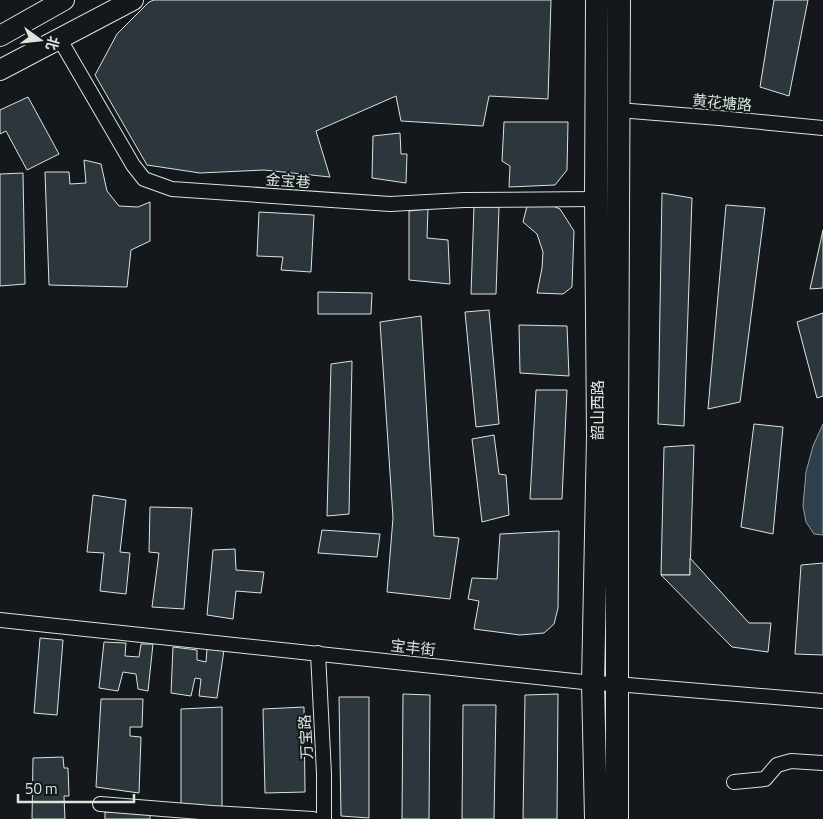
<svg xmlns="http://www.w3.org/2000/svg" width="823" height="819" font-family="'Titillium Web','Noto Sans SC',sans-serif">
<rect width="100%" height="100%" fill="#14181c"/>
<path fill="#2f3f4d" stroke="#939e99" d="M 823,424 L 823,535 L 814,534 L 806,522 L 803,506 L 806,472 L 813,446 Z"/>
<g fill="#2c363c" stroke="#d8e6dc">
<path d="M 154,0 L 551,0 L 548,99 L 489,96 L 483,126 L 401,121 L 396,96 L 316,131 L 330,177 L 264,170 L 200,173 L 147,165 L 95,75 L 117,34 L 149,2 Z"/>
<path d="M 774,0 L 808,0 L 789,96 L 760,87 Z"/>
<path d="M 28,97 L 59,154 L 27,170 L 6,131 L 0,134 L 0,110 Z"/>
<path d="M 504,122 L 568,122 L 567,170 L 555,185 L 509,187 L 510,166 L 502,161 Z"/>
<path d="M 400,133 L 401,154 L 407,154 L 406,183 L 372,178 L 373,136 Z"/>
<path d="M 84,160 L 101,164 L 107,191 L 119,206 L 138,207 L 150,202 L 150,241 L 131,250 L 127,287 L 49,285 L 45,172 L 69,172 L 70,184 L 86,183 Z"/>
<path d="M 23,173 L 25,284 L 0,286 L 0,174 Z"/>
<path d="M 662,193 L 692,198 L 684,426 L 658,424 Z"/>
<path d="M 726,205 L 765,208 L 740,402 L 708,409 Z"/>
<path d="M 474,206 L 499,207 L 496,294 L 471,294 Z"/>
<path d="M 527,206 L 553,206 L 560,209 L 574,231 L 572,287 L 563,294 L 537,293 L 542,268 L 543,252 L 537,234 L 523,222 Z"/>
<path d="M 428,209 L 427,238 L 448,240 L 450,284 L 409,280 L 409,211 Z"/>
<path d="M 259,212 L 314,215 L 311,272 L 281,270 L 283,257 L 257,256 Z"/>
<path d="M 823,230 L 823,288 L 810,289 Z"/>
<path d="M 318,292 L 372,293 L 371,314 L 318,314 Z"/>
<path d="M 489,310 L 499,424 L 476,427 L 465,312 Z"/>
<path d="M 823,313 L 823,396 L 817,398 L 797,322 Z"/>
<path d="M 421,316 L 434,536 L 459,538 L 450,599 L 387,592 L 393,518 L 380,322 Z"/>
<path d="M 519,325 L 567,326 L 569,376 L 520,373 Z"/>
<path d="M 352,361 L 349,514 L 327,516 L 331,364 Z"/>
<path d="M 536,390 L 567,390 L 562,499 L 530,499 Z"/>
<path d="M 754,424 L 783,427 L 773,534 L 741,527 Z"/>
<path d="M 494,435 L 499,474 L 506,475 L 509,515 L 482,522 L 472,439 Z"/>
<path d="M 694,445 L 690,575 L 661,575 L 664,447 Z"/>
<path d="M 93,495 L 126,500 L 120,552 L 130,553 L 126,594 L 100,591 L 104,553 L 87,552 Z"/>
<path d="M 150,507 L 192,508 L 184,609 L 152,607 L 159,553 L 149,552 Z"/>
<path d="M 322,530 L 380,534 L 377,557 L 318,553 Z"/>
<path d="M 559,531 L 558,608 L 554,624 L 544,633 L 520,635 L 474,629 L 479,601 L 468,599 L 472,578 L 497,579 L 500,534 Z"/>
<path d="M 235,549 L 236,570 L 264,572 L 261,593 L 236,591 L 233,619 L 207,615 L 213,550 Z"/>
<path d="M 690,558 L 749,623 L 771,623 L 768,652 L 732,647 L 661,575 L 690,575 Z"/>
<path d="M 823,563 L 823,655 L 795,654 L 801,565 Z"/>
<path d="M 40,638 L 63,640 L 57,715 L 34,713 Z"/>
<path d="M 104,642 L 126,643 L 125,656 L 139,657 L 141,644 L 153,644 L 148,691 L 138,689 L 136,674 L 123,672 L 118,691 L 99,688 Z"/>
<path d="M 173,647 L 197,650 L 197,660 L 206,662 L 207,648 L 224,650 L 217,698 L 199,696 L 201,679 L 195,678 L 191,696 L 171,693 Z"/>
<path d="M 403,694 L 430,695 L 429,819 L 402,819 Z"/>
<path d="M 558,694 L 557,819 L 523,819 L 525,695 Z"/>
<path d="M 339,697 L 369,697 L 369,818 L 341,816 Z"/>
<path d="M 101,699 L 143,699 L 142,727 L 130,727 L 130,736 L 141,737 L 139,793 L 96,787 Z"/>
<path d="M 463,705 L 496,705 L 494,819 L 462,819 Z"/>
<path d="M 222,707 L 222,808 L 181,808 L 181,709 Z"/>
<path d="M 304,707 L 305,792 L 265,793 L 263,709 Z"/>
<path d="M 63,757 L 64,768 L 68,768 L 69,796 L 64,796 L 65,819 L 32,819 L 33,758 Z"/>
<path d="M 105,812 L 150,813 L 150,819 L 105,819 Z"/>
</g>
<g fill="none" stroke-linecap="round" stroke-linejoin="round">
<defs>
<g id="street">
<path d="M 59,38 L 133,165 L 144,179 L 172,189 L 390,204 L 464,200 L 596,199"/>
<path d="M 618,110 L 719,118 L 823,128"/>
<path d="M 0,620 L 593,683 L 616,684 L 823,701"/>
<path d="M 318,653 L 324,774 L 324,819"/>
<path d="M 734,782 L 765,779 L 777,765 L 791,761 L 823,763"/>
<path d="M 100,804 L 212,813 L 313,819"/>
</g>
<g id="secondary">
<path d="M 0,36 L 64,0"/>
<path d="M 0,70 L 133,0"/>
</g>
<g id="primary">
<path d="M 596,819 L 593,683 L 598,436 L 596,199 L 597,0"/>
<path d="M 617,819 L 617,436 L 619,0"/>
</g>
</defs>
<use href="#street" stroke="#d8e6dc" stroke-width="16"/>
<use href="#secondary" stroke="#d8e6dc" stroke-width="22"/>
<use href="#primary" stroke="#d8e6dc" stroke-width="24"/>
<use href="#street" stroke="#14181c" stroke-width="14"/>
<use href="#secondary" stroke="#14181c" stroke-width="20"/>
<use href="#primary" stroke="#14181c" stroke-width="22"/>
</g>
<g text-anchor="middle" stroke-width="4" stroke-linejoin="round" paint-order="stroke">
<g font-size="15" fill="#d8e6dc" stroke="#14181c">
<text transform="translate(722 103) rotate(5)" y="5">黄花塘路</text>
<text transform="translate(288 181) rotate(4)" y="5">金宝巷</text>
<text transform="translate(598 410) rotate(-90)" y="5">韶山西路</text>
<text transform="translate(413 648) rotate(6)" y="5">宝丰街</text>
<text transform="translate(306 737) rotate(-93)" y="5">万宝路</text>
</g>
</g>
<g transform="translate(40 40) rotate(105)" stroke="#14181c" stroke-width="4" paint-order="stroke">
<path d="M0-4L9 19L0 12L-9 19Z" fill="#d8e6dc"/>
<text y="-8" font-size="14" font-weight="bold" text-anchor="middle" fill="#d8e6dc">北</text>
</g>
<path d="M18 794v8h116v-8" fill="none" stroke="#d8e6dc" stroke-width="2.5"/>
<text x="25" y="794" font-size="15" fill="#d8e6dc" stroke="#14181c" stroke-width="4" paint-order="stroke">50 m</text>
</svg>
